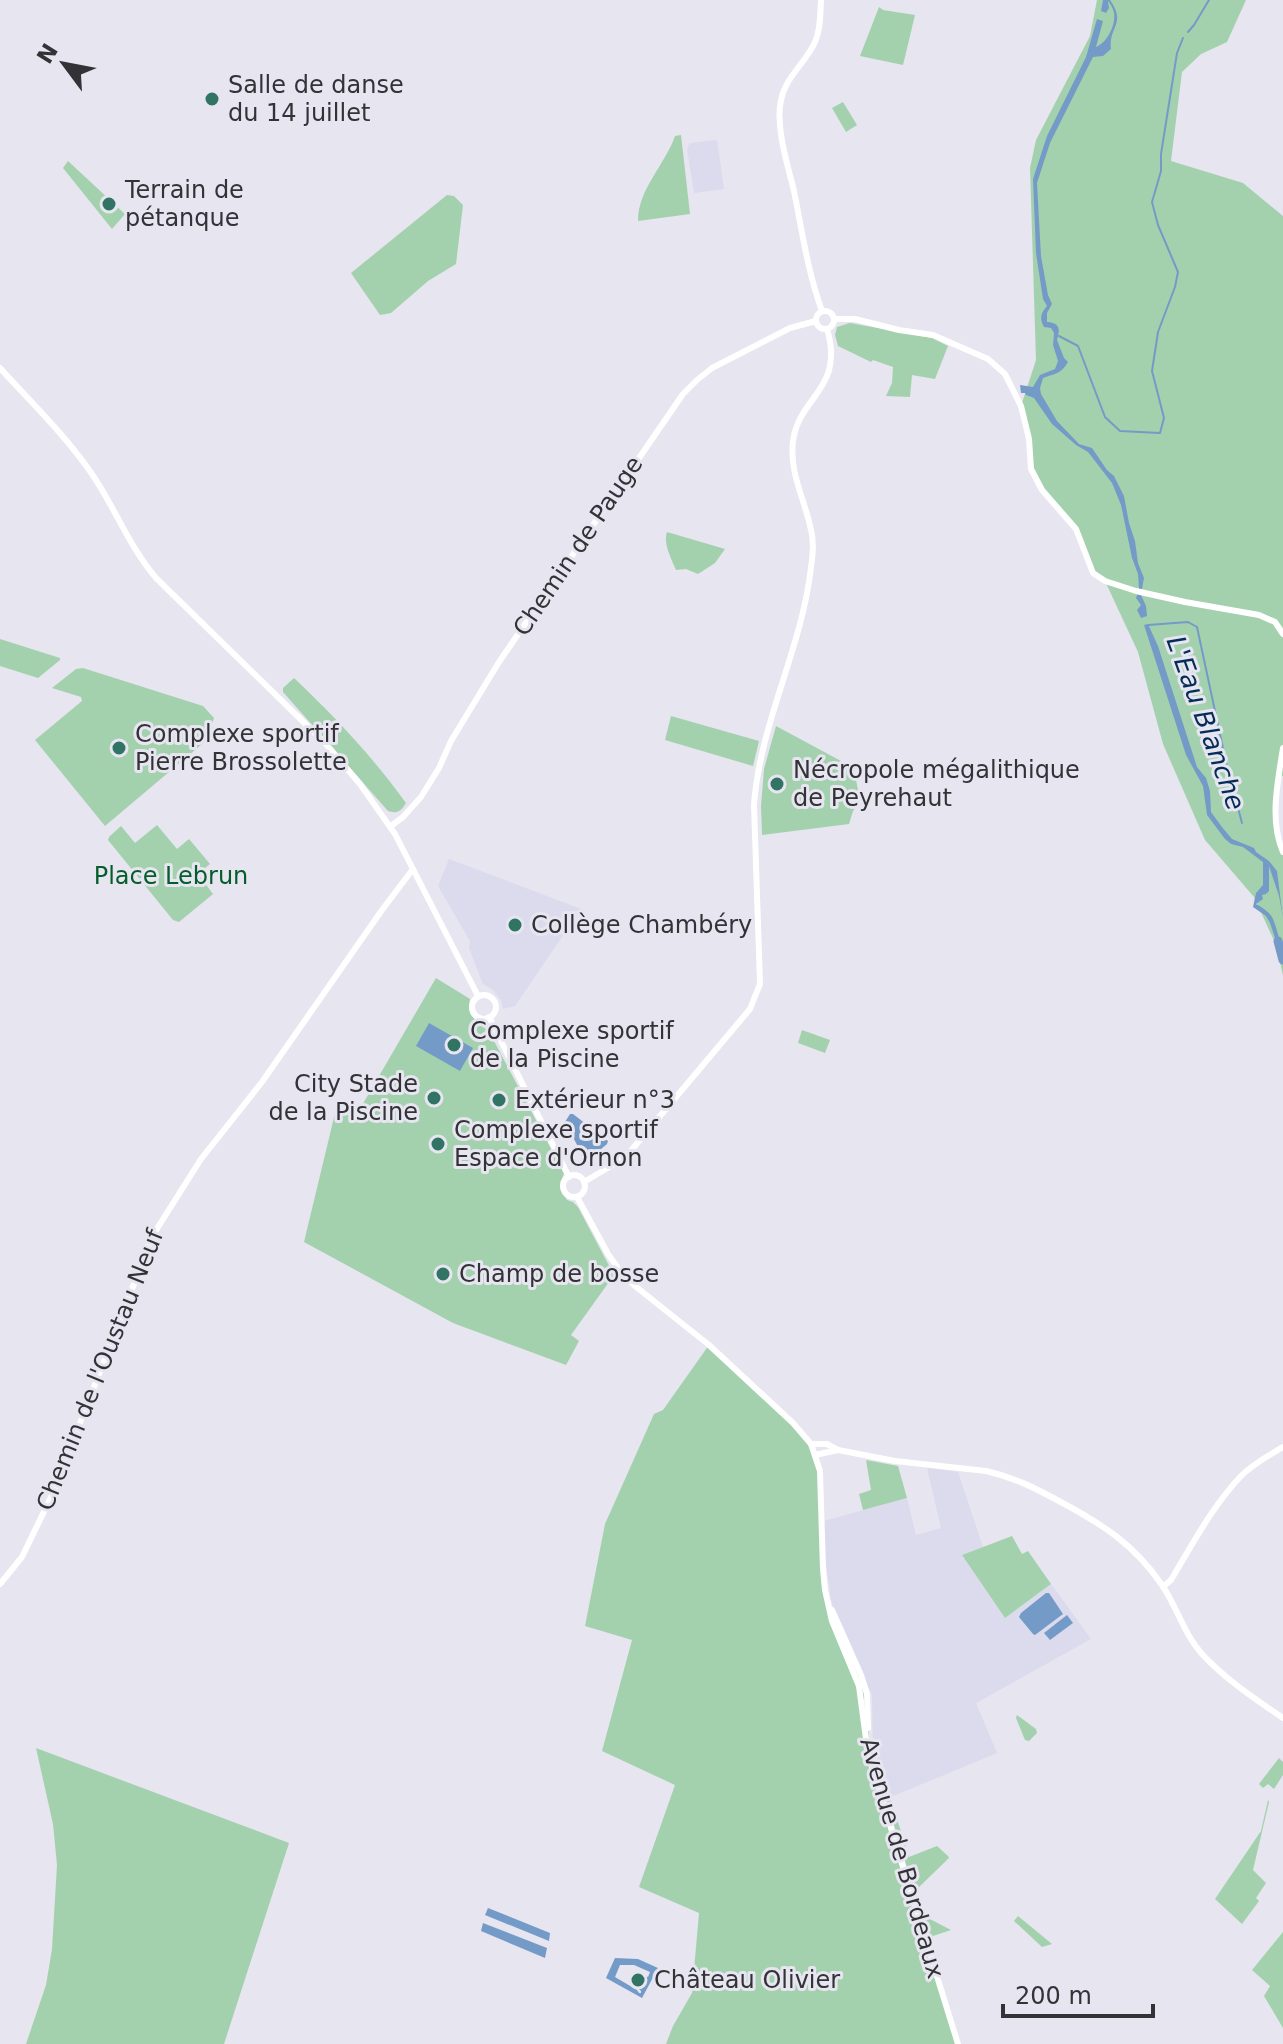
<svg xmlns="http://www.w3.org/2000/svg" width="1283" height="2044" font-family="'DejaVu Sans',sans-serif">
<rect width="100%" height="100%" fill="#e6e5f0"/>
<g fill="#dcdaed">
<path d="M 717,140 L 724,189 L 694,193 L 687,149 L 690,143 Z"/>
<path d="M 449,859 L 581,909 L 515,1006 L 503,1009 L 501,1000 L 493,990 L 483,984 L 469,948 L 470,941 L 438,886 Z"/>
<path d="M 927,1468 L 958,1472 L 983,1547 L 962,1555 L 1005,1618 L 1051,1584 L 1091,1639 L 976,1703 L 997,1753 L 886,1799 L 873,1754 L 872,1695 L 839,1625 L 831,1600 L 824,1548 L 824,1521 L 907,1498 L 916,1535 L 941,1528 Z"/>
</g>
<g fill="#a4d1ad">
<path d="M 1097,0 L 1246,0 L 1227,42 L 1201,54 L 1182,72 L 1171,161 L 1243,183 L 1283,216 L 1283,776 L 1279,776 L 1275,816 L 1283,852 L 1283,976 L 1277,947 L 1254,897 L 1205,840 L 1163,744 L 1138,652 L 1105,581 L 1093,573 L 1076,529 L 1042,490 L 1031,469 L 1021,406 L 1036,360 L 1030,168 L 1036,140 L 1090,36 Z"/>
<path d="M 879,7 L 883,10 L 915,15 L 903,65 L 860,56 Z"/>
<path d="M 843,102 L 857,125 L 846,132 L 832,108 Z"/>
<path d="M 681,135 L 690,214 L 638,221 C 638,189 665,165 675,136 Z"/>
<path d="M 68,161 L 125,214 L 112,229 L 63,168 Z"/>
<path d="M 447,195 L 454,196 L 463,205 L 456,264 L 428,281 L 391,313 L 380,315 L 351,273 Z"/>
<path d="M 850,323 L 932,338 L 948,346 L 935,379 L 912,375 L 910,397 L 886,396 L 892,383 L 893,367 L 873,360 L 871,362 L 838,346 L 835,335 L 837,327 Z"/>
<path d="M 667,532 L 725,549 L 715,563 L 698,574 L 686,569 L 676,570 C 671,558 663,543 667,532 Z"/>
<path d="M 0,639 L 60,658 L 60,660 L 38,678 L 0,666 Z"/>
<path d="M 83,668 L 203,706 L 214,718 L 211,727 L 216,729 L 214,734 L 105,826 L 35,740 L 82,701 L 81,697 L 52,688 L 76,669 Z"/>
<path d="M 294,678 C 337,719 371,755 406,803 C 401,811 398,814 388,811 L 283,692 L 283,688 Z"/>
<path d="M 671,716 L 759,741 L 753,766 L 665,740 Z"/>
<path d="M 776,726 L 854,768 L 860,802 L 853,811 L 849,824 L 762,835 L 761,806 L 764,769 Z"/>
<path d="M 157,825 L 177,849 L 189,839 L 210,864 L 198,874 L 213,894 L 179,922 L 173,920 L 108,840 L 109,837 L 121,826 L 135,843 Z"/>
<path d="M 436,978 L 470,999 C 467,1015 471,1018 485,1024 L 564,1173 C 560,1184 560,1190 567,1200 L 573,1202 L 578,1207 L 614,1275 L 571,1335 L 579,1341 L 566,1365 L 453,1323 L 304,1242 L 336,1109 L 357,1114 Z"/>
<path d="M 802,1030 L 830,1040 L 825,1053 L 798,1043 Z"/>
<path d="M 709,1345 L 811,1444 L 820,1471 L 823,1569 L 829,1603 L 867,1694 L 869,1738 L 872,1758 L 958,2044 L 666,2044 L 673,2026 L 692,1993 L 699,1913 L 639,1887 L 675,1785 L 602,1751 L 632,1640 L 585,1626 L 605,1524 L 654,1414 L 663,1410 Z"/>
<path d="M 866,1460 L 898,1466 L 907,1498 L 863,1510 L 859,1494 L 871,1490 Z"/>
<path d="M 1012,1536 L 1022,1554 L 1028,1551 L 1051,1584 L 1005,1618 L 962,1555 Z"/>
<path d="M 1017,1715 L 1036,1729 L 1037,1733 L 1029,1741 L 1025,1740 L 1016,1718 Z"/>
<path d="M 36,1748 L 289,1843 L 224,2044 L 26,2044 L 46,1985 L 52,1949 L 57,1865 L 53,1824 Z"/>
<path d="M 1279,1758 L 1283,1762 L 1283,1775 L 1274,1789 L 1268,1784 L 1263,1788 L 1259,1784 Z"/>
<path d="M 890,1797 L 909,1857 L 937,1846 L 948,1856 L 949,1858 L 919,1887 L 918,1891 L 914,1890 L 886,1799 Z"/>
<path d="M 1268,1800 L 1269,1802 L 1253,1870 L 1266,1883 L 1256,1898 L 1259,1901 L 1242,1924 L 1215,1899 L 1261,1831 Z"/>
<path d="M 922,1915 L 951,1930 L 933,1936 L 933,1942 L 930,1942 Z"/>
<path d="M 1018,1916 L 1052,1944 L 1042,1947 L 1014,1921 Z"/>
<path d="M 1283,1932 L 1283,2028 L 1264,1996 L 1270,1986 L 1252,1970 Z"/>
</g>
<g fill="#749bc8" fill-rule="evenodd">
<path d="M 1103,0 L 1110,0 C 1127,24 1108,27 1111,49 L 1103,56 L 1093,57 L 1050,143 L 1037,183 L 1041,256 L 1048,295 L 1052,304 L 1047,313 L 1047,322 C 1061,323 1060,330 1057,340 L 1064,358 L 1068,362 C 1060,375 1056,373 1043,378 L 1040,388 L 1041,394 L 1057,421 L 1079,444 L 1092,448 L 1107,470 L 1114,476 L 1124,496 L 1129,523 L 1135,541 L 1138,563 L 1144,578 L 1141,595 L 1146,606 L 1147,616 L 1141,618 L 1137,610 L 1141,605 L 1136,598 L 1139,589 L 1138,574 L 1132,558 L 1121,505 L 1112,483 L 1088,452 L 1076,445 L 1052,424 L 1034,398 L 1026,395 L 1025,393 L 1021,393 L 1020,385 L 1033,387 L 1040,375 L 1055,369 L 1058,361 L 1053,345 L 1054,333 L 1051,328 L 1044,327 C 1039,318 1041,313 1047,306 L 1043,299 L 1036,253 L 1033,179 L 1047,136 L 1086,57 L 1097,19 L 1103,21 L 1096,47 C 1107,43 1116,25 1114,13 C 1114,10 1110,3 1108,1 L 1109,8 L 1106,13 L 1101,11 Z"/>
<path d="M 1148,624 L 1158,646 L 1197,767 L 1206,778 L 1210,791 L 1211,812 L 1222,827 L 1232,839 L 1254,848 L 1256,852 L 1269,861 L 1277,871 L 1283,918 L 1279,896 L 1269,866 L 1269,891 L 1266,894 L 1262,895 L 1263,899 L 1256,904 C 1262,907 1268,911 1272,917 C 1277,927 1283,951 1283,962 L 1270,923 L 1266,916 L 1253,907 L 1256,893 L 1263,885 L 1263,862 L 1243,847 L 1231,844 L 1225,839 L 1207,815 L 1203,786 L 1186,755 L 1144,625 Z"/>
<path d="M 429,1023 L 473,1048 L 460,1071 L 416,1046 Z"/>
<path d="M 570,1114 L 573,1114 L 608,1141 L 607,1144 L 588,1160 L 585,1160 L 565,1122 Z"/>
<path d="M 1046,1593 L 1049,1593 L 1063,1614 L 1035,1635 L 1033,1634 L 1019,1617 L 1021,1613 Z"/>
<path d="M 1067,1615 L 1073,1623 L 1050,1640 L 1044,1633 Z"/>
<path d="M 488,1908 L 550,1933 L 549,1941 L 485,1915 Z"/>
<path d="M 483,1923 L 547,1948 L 545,1958 L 481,1931 Z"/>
<path d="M 615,1958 L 638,1959 L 658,1968 L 642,1998 L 606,1978 ZM 620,1965 L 634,1965 L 650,1972 L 648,1977 L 645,1976 L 639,1989 L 641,1991 L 641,1993 L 639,1993 L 637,1990 L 615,1977 Z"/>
</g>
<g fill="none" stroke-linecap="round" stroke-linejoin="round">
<g stroke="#749bc8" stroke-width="2">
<path d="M 1188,32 L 1194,25 L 1209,0"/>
<path d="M 1059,336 L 1078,346 L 1105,417 L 1120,431 L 1160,433 L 1164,418 L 1152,371 L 1158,332 L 1175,287 L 1178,272 L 1158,225 L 1152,202 L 1161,171 L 1161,154 L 1177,53 L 1183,38"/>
<path d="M 1148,625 L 1188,622 L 1197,627 L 1227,767 L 1242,823"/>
</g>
<path stroke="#749bc8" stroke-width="9" d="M 1278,941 L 1283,960"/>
<g stroke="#fff" stroke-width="6">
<path d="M 821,0 C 820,14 821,29 815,42 C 805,64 786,76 781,100 C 775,126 788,166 794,191 C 802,231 808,273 822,311"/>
<circle cx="825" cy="320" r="9"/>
<path d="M 834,319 L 855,319 L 899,330 L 933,335 L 988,359 L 1005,374 L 1021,406 L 1029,439 L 1031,469 L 1042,490 L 1076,529 L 1093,573 L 1105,581 L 1136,591 L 1185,602 L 1259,615 L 1275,622 L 1283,634"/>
<path d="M 0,368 C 29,400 62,432 87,467 C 113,502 127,544 156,578 L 325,743 L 360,784 L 395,834 L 478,996"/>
<path d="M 1283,748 C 1278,781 1269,820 1283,852"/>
<path d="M 391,826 L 403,817 L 421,797 L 439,768 L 451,741 L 499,662 L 683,394 L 697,380 L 712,368 L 790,328 L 816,321"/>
<circle cx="484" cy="1007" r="12"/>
<path d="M 489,1017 L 569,1177"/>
<circle cx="574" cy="1186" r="11"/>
<path d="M 584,1182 L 616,1163 L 629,1153 L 750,1009 L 760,984 L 754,805 C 760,722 802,649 811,567 C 813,555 814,542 811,530 C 805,500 789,473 793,441 C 799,396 845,389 827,329"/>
<path d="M 577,1197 L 608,1254 L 625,1278 L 709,1345 L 793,1423 L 811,1444 L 820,1471 L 823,1569 L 825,1590 L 832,1621 L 859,1686 L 868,1754 L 958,2044"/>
<path d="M 811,1444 L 827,1444 L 838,1450 L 895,1461 L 986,1471 C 1013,1477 1035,1488 1059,1501 C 1102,1524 1134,1544 1162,1585 C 1177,1607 1184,1634 1202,1654 C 1225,1679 1255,1699 1283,1718"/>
<path d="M 815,1455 L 838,1450"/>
<path d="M 0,1584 L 22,1557 L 52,1495 L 153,1235 L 201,1159 L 262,1082 L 382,910 L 413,869"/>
<path d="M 1163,1587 L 1171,1580 C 1192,1545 1213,1505 1242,1475 C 1253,1464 1269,1455 1283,1447"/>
<path d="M 832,1610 L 861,1675 L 867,1694 L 868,1728"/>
</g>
</g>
<g fill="#317464" stroke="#e6e5f0" stroke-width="3">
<circle cx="212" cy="99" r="8"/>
<circle cx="109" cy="204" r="8"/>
<circle cx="119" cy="748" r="8"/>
<circle cx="777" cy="784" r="8"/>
<circle cx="515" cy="925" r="8"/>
<circle cx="454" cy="1045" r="8"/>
<circle cx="434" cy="1098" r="8"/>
<circle cx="499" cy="1100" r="8"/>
<circle cx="438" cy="1144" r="8"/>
<circle cx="443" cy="1274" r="8"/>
<circle cx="638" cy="1980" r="8"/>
</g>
<g text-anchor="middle" stroke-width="6" stroke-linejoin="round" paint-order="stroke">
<g font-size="24" fill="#333337" stroke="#e6e5f0" text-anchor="start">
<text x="228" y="93">Salle de danse<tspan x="228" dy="28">du 14 juillet</tspan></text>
<text x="125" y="198">Terrain de<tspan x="125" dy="28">pétanque</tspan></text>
<text x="135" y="742">Complexe sportif<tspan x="135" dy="28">Pierre Brossolette</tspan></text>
<text x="793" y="778">Nécropole mégalithique<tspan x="793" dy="28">de Peyrehaut</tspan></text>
<text x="531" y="933">Collège Chambéry</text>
<text x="470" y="1039">Complexe sportif<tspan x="470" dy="28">de la Piscine</tspan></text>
<text x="418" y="1092" text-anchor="end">City Stade<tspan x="418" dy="28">de la Piscine</tspan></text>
<text x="515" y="1108">Extérieur n°3</text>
<text x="454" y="1138">Complexe sportif<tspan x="454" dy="28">Espace d'Ornon</tspan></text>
<text x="459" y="1282">Champ de bosse</text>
<text x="654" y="1988">Château Olivier</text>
</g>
<g font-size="24" fill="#333337" stroke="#e6e5f0">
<text transform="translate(578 546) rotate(-56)" y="8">Chemin de Pauge</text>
<text transform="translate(100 1370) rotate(-68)" y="8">Chemin de l'Oustau Neuf</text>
<text transform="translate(902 1858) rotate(74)" y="8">Avenue de Bordeaux</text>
</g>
<g font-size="24" fill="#055d2b" stroke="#e6e5f0">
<text x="171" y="884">Place Lebrun</text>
</g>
<g font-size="26" font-style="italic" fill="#032d57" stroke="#e6e5f0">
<text transform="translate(1206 723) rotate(70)" y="9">L'Eau Blanche</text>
</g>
</g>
<g transform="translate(64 64) rotate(302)" stroke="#e6e5f0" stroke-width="6" paint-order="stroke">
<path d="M0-6L14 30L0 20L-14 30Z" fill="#333337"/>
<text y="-12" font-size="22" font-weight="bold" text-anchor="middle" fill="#333337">N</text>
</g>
<path d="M1003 2004v12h150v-12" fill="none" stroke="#333337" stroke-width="4"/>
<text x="1015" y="2004" font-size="24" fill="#333337" stroke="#e6e5f0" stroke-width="6" paint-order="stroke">200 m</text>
</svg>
